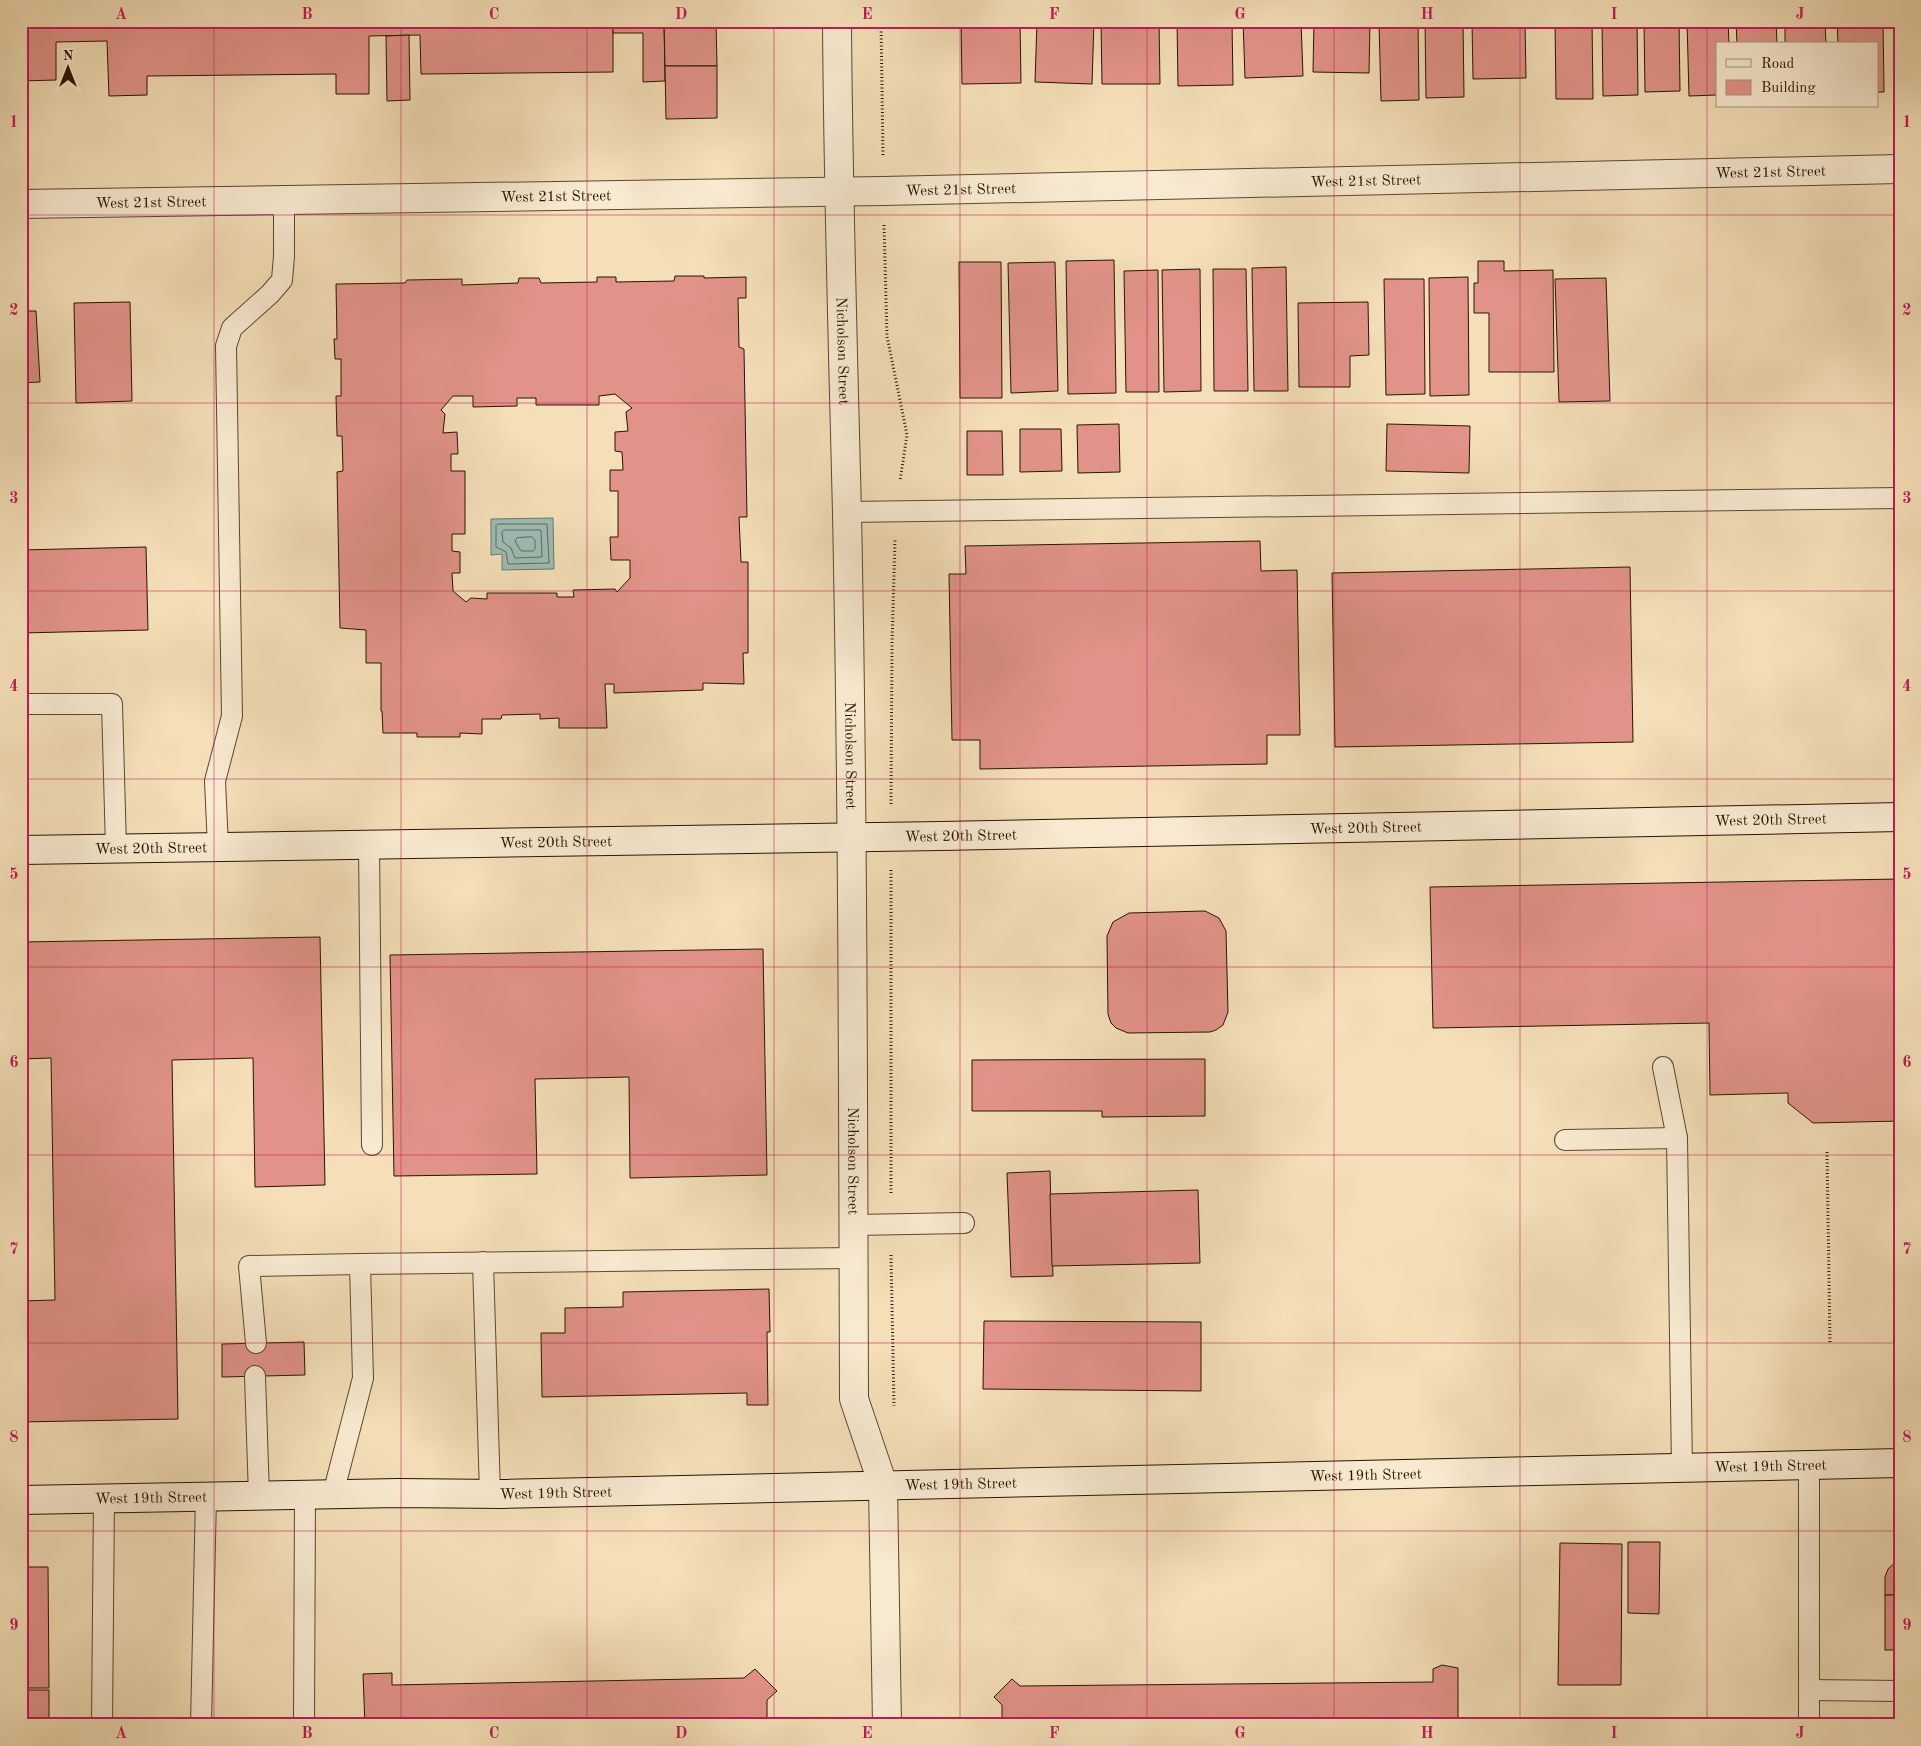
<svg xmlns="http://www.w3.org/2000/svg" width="1921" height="1746" font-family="'Old Standard TT',serif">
<rect width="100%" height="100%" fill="#f4dfb8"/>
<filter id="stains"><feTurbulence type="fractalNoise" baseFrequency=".004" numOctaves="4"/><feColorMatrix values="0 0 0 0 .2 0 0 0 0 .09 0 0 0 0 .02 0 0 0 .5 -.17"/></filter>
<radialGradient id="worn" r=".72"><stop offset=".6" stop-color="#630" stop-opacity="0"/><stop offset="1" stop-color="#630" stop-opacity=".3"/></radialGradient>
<path fill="#9cbcb4" stroke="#6d796c" d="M 553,518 L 554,569 L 502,570 L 502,554 L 491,555 L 491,519 Z"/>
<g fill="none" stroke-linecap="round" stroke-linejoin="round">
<g stroke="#62685a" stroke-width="1">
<path d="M 498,524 L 547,524 L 549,563 L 508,564 L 506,552 L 496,547 L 496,526 Z"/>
<path d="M 504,530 L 541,530 L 542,557 L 515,558 L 511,548 L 503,542 L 502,532 Z"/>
<path d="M 532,537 L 535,540 L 535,549 L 533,551 L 521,551 L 515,541 L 517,538 Z"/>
</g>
</g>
<g fill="#e29389" stroke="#271501" fill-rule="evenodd">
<path d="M 21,21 L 613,21 L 613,72 L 421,74 L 420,35 L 369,36 L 369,94 L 336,94 L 336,74 L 147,76 L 147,95 L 109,96 L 107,41 L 56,42 L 56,80 L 21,81 Z"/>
<path d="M 613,21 L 664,21 L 665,81 L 643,82 L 643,33 L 613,33 Z"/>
<path d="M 664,21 L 716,21 L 717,66 L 665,66 Z"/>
<path d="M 961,21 L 1020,21 L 1021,83 L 962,84 Z"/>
<path d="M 1037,21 L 1094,21 L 1092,84 L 1035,82 Z"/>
<path d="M 1101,21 L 1159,21 L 1160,84 L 1102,84 Z"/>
<path d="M 1177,21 L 1232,21 L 1233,85 L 1178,86 Z"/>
<path d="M 1243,21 L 1301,21 L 1303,76 L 1245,78 Z"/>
<path d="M 1314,21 L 1370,21 L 1369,73 L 1313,72 Z"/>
<path d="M 1379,21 L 1418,21 L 1419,100 L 1381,101 Z"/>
<path d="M 1425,21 L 1463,21 L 1464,97 L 1426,98 Z"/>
<path d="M 1472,21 L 1525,21 L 1526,78 L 1473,79 Z"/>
<path d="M 1555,21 L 1592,21 L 1593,99 L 1556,99 Z"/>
<path d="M 1602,21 L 1637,21 L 1638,95 L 1603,96 Z"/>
<path d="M 1644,21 L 1679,21 L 1680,91 L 1645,92 Z"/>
<path d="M 1687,21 L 1728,21 L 1729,44 L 1717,44 L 1717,95 L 1689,96 Z"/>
<path d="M 1736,21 L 1776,21 L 1777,44 L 1737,44 Z"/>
<path d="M 1785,21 L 1825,21 L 1826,44 L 1785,44 Z"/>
<path d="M 1837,21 L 1883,21 L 1884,92 L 1877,92 L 1877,44 L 1838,44 Z"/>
<rect x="1896" y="21" width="4" height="71"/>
<path d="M 409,35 L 410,100 L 387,101 L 386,36 Z"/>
<path d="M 665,66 L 717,66 L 717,118 L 666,119 Z"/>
<path d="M 1114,260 L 1116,393 L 1068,394 L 1066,261 Z"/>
<path d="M 1478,261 L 1504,261 L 1504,271 L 1553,270 L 1554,372 L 1489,372 L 1489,313 L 1474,313 L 1474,283 L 1478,283 Z"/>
<path d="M 959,262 L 1001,262 L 1002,398 L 960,398 Z"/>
<path d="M 1055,262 L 1058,391 L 1011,393 L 1008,263 Z"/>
<path d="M 1286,267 L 1288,391 L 1254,391 L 1252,268 Z"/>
<path d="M 1200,269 L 1201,391 L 1164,392 L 1162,270 Z"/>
<path d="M 1213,269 L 1246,269 L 1248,391 L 1214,391 Z"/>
<path d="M 1158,270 L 1159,392 L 1126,392 L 1124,271 Z"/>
<path d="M 675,276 L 704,276 L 704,278 L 746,277 L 746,298 L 738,298 L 739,347 L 744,349 L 747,517 L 739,517 L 741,562 L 748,562 L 748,653 L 743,653 L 744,684 L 703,683 L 703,690 L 614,693 L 614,684 L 605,684 L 607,728 L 559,728 L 559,718 L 540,719 L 540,714 L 502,715 L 501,719 L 482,719 L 482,734 L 460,733 L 460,737 L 417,737 L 417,733 L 383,733 L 382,711 L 381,711 L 381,663 L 366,663 L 366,630 L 340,628 L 337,472 L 343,471 L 342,436 L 337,436 L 336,396 L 341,396 L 341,359 L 335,359 L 334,339 L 337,339 L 336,284 L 405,283 L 407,280 L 462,279 L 462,285 L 518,283 L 519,278 L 539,278 L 541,283 L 597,282 L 597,277 L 616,277 L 616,282 L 674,281 ZM 615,394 L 632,408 L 626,412 L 628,431 L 615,432 L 615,451 L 622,452 L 623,470 L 610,470 L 610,491 L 618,491 L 618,537 L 610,537 L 611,560 L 630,560 L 630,578 L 617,592 L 615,589 L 573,590 L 574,597 L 557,597 L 557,593 L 487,593 L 487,599 L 471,598 L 466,602 L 453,591 L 452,573 L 460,573 L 460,552 L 452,551 L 452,534 L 465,534 L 465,471 L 451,471 L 451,454 L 458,454 L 457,432 L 443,433 L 445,414 L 441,410 L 453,396 L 473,396 L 473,407 L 517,406 L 517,398 L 536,398 L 536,405 L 599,405 L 599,396 Z"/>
<path d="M 1468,277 L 1469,395 L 1430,396 L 1429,278 Z"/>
<path d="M 1606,278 L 1610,401 L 1559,402 L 1555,279 Z"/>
<path d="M 1384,279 L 1424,279 L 1425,394 L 1386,395 Z"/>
<path d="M 130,302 L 132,401 L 76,403 L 74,303 Z"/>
<path d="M 1368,302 L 1369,355 L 1350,356 L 1350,387 L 1299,387 L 1298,303 Z"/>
<path d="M 21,311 L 36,311 L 40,382 L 21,383 Z"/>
<path d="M 1119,424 L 1120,472 L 1078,473 L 1077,425 Z"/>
<path d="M 1387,424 L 1470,426 L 1469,473 L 1386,471 Z"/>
<path d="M 1020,429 L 1061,429 L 1062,471 L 1020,472 Z"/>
<path d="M 967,431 L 1002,431 L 1003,475 L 967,475 Z"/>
<path d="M 1260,541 L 1261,571 L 1297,570 L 1300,735 L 1267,735 L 1267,764 L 980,769 L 980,740 L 952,740 L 949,574 L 966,574 L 965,546 Z"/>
<path d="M 146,547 L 148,630 L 21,633 L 21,550 Z"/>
<path d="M 1630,567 L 1633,742 L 1335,747 L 1332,573 Z"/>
<path d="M 1900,879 L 1900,1121 L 1813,1123 L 1788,1103 L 1788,1093 L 1710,1095 L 1709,1023 L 1433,1028 L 1430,887 Z"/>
<path d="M 1205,911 L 1219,918 L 1226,931 L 1228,1012 L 1223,1025 L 1216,1030 L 1210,1032 L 1128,1033 L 1116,1028 L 1111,1023 L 1108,1014 L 1107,936 L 1113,922 L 1129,913 Z"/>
<path d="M 320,937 L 325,1185 L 255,1187 L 253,1058 L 172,1060 L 178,1419 L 21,1422 L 21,1301 L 55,1300 L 51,1058 L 21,1059 L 21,942 Z"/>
<path d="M 763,949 L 767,1175 L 630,1178 L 629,1077 L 535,1079 L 537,1174 L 394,1176 L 390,955 Z"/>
<path d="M 1205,1059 L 1205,1116 L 1102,1117 L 1102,1111 L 972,1111 L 972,1060 Z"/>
<path d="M 1050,1171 L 1053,1276 L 1011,1277 L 1007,1173 Z"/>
<path d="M 1198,1190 L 1200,1263 L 1052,1266 L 1050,1194 Z"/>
<path d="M 769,1289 L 770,1332 L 767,1332 L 768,1405 L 747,1405 L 747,1393 L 542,1397 L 541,1333 L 565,1333 L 565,1308 L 623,1307 L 623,1292 Z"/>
<path d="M 984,1321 L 1201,1322 L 1201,1391 L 983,1389 Z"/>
<path d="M 304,1342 L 305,1375 L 222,1377 L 222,1344 Z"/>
<path d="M 1628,1542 L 1660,1542 L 1659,1614 L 1628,1613 Z"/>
<path d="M 1560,1543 L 1622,1544 L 1621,1685 L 1558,1685 Z"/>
<path d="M 1900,1558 L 1900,1595 L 1885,1595 L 1885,1577 L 1888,1569 Z"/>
<path d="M 21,1567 L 48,1567 L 49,1688 L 21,1688 Z"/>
<rect x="1885" y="1595" width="15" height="55"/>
<path d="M 1442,1665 L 1458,1668 L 1458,1725 L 1002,1725 L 1002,1705 L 994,1697 L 1012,1679 L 1020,1686 L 1433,1682 L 1433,1669 Z"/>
<path d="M 755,1669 L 777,1691 L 767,1700 L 767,1725 L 365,1725 L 363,1674 L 392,1673 L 392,1685 L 744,1678 Z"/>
<rect x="21" y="1690" width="28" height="35"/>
</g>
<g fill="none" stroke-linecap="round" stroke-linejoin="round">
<defs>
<g id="lane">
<path d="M 847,512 L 1900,498"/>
<path d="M 21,704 L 112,704 L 116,848"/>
<path d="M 369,845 L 372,1145"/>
<path d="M 218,847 L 215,781 L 232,716 L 226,346 L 232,328 L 270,294 L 282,280 L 284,256 L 284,200"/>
<path d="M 1663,1067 L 1677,1138 L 1682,1468"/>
<path d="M 1565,1140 L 1677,1138"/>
<path d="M 854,1225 L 964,1223"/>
<path d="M 483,1262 L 490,1494"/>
<path d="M 256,1343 L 249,1266 L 360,1264"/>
<path d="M 255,1376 L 259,1496"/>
<path d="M 1809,1465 L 1809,1725"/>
<path d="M 333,1494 L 363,1378 L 360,1264 L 854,1258"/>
<path d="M 1809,1690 L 1900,1691"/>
<path d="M 102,1725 L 104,1498"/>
<path d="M 201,1725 L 206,1496"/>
<path d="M 304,1725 L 305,1494"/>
</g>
<g id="street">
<path id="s1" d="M 837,21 C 838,185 843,349 847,513 C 853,808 853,1104 854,1399 L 883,1485 L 887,1725"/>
<path id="s2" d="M 21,204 L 883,191 L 1900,169"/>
</g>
<g id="secondary">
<path id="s3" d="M 21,850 L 940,836 L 1900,817"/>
<path id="s4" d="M 21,1500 L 398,1493 L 502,1494 L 1900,1463"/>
</g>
</defs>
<use href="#lane" stroke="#5a482f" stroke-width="22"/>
<use href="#street" stroke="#5a482f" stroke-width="30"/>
<use href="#secondary" stroke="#271501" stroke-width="30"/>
<g stroke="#271501" stroke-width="3" stroke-dasharray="1 2.5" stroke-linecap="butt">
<path d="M 881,21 L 883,157"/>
<path d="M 884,225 L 887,336 L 907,435 L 900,481"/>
<path d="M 891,804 L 892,645 L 895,540"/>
<path d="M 891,870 L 891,1194"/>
<path d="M 1827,1152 L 1830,1343"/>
<path d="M 891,1255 L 894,1406"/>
</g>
<use href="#lane" stroke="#f8ead1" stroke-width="20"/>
<use href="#street" stroke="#f8ead1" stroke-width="28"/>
<use href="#secondary" stroke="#f8ead1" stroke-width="28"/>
</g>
<path fill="none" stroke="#c2185b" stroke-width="1" stroke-opacity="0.55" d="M 214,21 L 214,1725M 401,21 L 401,1725M 587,21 L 587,1725M 774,21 L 774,1725M 960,21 L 960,1725M 1147,21 L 1147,1725M 1334,21 L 1334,1725M 1520,21 L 1520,1725M 1707,21 L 1707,1725M 21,215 L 1900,215M 21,403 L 1900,403M 21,591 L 1900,591M 21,779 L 1900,779M 21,967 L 1900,967M 21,1155 L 1900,1155M 21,1343 L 1900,1343M 21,1531 L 1900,1531"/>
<g text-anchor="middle" stroke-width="4.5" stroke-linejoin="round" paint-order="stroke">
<g font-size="15" fill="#271501" stroke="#f8ead1">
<text dy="5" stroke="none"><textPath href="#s2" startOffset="1750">West 21st Street</textPath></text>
<text dy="5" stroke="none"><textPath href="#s2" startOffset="1345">West 21st Street</textPath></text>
<text dy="5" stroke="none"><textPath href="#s2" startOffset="940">West 21st Street</textPath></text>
<text dy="5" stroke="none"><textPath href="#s2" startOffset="535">West 21st Street</textPath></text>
<text dy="5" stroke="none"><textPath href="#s2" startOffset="130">West 21st Street</textPath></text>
<text dy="5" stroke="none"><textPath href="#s1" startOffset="330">Nicholson Street</textPath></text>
<text dy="5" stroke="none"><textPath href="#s1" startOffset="735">Nicholson Street</textPath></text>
<text dy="5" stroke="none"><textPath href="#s3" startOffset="1750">West 20th Street</textPath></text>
<text dy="5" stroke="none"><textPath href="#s3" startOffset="1345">West 20th Street</textPath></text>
<text dy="5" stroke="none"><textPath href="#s3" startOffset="940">West 20th Street</textPath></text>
<text dy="5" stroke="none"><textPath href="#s3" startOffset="535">West 20th Street</textPath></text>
<text dy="5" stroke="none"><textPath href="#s3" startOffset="130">West 20th Street</textPath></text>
<text dy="5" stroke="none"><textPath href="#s1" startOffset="1140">Nicholson Street</textPath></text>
<text dy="5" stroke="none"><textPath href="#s4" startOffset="1750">West 19th Street</textPath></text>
<text dy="5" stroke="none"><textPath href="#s4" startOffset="1345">West 19th Street</textPath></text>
<text dy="5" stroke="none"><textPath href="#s4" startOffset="940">West 19th Street</textPath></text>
<text dy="5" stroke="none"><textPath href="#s4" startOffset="535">West 19th Street</textPath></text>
<text dy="5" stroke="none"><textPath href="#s4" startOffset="130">West 19th Street</textPath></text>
</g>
</g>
<rect width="1921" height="1746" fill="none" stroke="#f4dfb8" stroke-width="55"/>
<rect x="1716" y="42" width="162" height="65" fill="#f8ead1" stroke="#a4957e"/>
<rect x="1726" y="59" width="25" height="8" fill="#f8ead1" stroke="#a4957e"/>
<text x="1761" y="68" font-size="15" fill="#271501">Road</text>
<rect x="1726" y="80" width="25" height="15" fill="#e29389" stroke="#a4957e"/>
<text x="1761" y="92" font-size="15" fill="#271501">Building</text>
<g transform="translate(68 68)" stroke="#f8ead1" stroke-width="4" paint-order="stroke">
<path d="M0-4L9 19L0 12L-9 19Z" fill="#271501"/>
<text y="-8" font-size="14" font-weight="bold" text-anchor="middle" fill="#271501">N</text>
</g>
<rect x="28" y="28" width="1866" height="1690" fill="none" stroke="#c2185b" stroke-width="2"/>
<g font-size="16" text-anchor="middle" font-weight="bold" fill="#c2185b">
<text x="121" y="19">A</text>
<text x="307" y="19">B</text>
<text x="494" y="19">C</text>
<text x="681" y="19">D</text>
<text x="867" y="19">E</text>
<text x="1054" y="19">F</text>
<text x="1240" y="19">G</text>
<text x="1427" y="19">H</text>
<text x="1614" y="19">I</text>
<text x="1800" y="19">J</text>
<text x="14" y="127">1</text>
<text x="1907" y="127">1</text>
<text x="14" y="315">2</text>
<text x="1907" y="315">2</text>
<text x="14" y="503">3</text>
<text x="1907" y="503">3</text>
<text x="14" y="691">4</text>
<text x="1907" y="691">4</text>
<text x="14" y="879">5</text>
<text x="1907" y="879">5</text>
<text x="14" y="1067">6</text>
<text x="1907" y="1067">6</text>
<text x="14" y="1254">7</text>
<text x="1907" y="1254">7</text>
<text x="14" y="1442">8</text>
<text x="1907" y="1442">8</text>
<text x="14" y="1630">9</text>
<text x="1907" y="1630">9</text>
<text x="121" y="1738">A</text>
<text x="307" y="1738">B</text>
<text x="494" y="1738">C</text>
<text x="681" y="1738">D</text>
<text x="867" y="1738">E</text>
<text x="1054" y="1738">F</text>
<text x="1240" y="1738">G</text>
<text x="1427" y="1738">H</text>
<text x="1614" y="1738">I</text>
<text x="1800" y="1738">J</text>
</g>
<rect width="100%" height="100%" filter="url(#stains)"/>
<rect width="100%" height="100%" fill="url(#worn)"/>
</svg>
